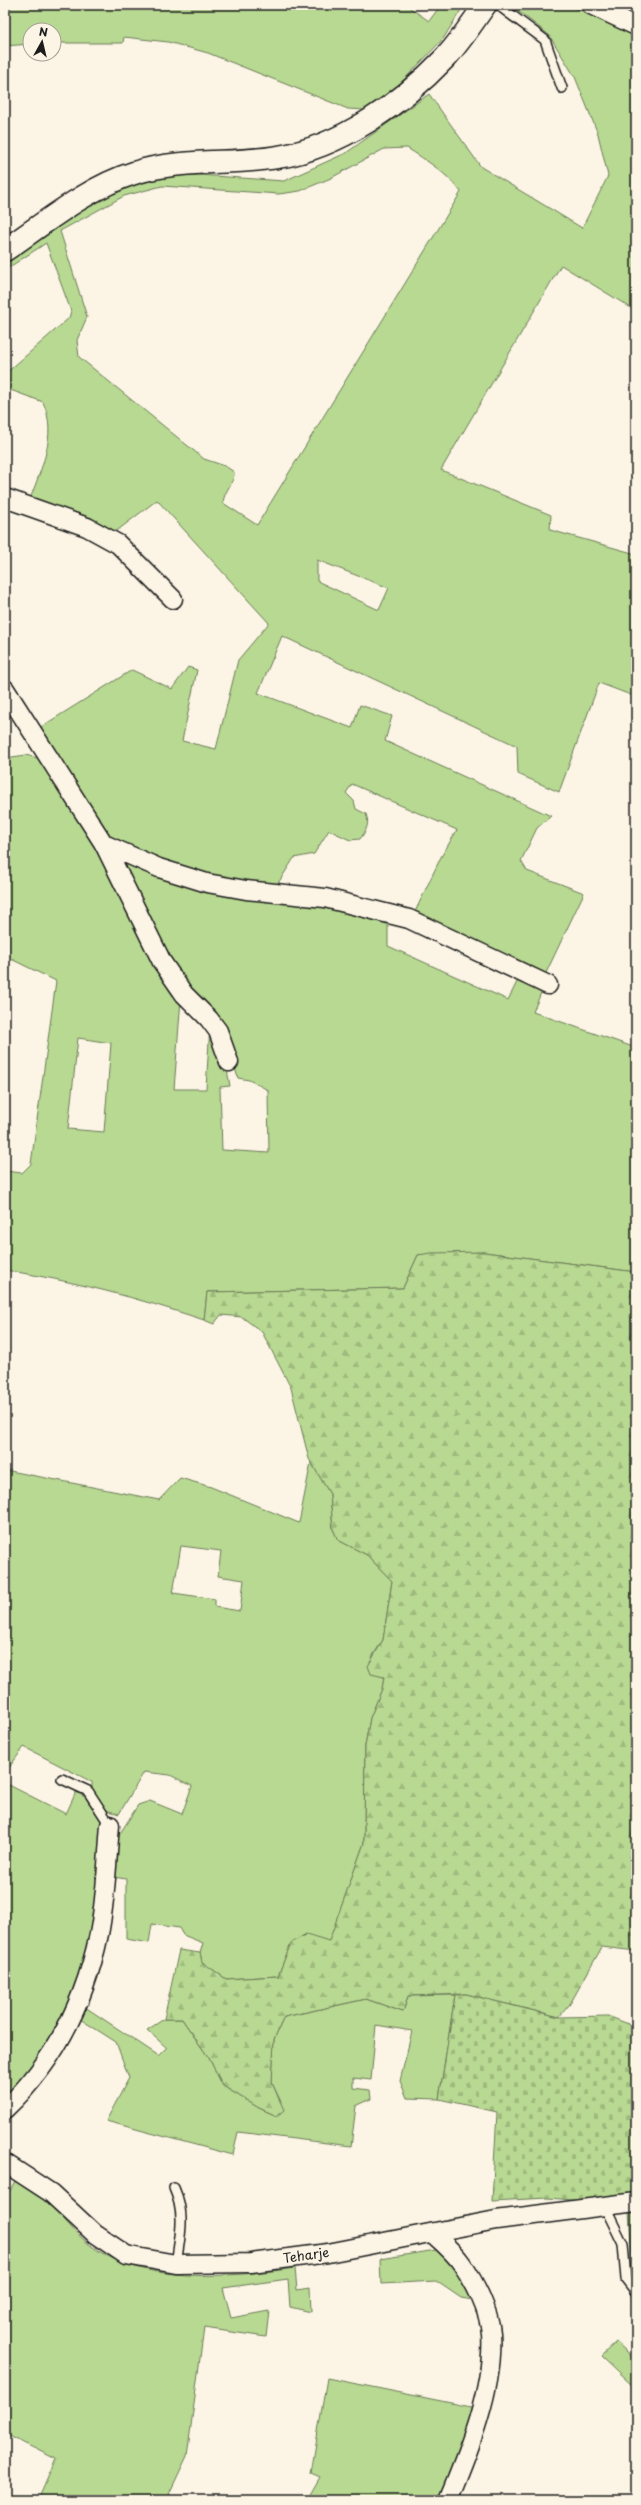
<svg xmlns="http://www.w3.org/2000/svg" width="641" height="2505" font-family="'Playpen Sans',sans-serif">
<defs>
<pattern id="forest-firs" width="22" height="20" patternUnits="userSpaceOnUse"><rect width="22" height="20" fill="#b8d992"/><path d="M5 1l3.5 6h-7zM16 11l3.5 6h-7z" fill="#9eba7d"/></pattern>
<pattern id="cemetery-stones" width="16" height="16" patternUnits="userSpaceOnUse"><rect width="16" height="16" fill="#b8d992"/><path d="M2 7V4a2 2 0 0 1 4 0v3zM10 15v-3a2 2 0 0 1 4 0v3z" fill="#9eba7d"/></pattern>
</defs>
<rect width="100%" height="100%" fill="#fcf5e5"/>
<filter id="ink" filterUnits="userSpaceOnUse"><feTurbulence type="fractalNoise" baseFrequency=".025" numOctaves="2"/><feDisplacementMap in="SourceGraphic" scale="8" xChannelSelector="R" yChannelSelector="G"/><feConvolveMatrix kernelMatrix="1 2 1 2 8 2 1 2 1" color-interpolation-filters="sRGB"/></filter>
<g filter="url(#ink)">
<g fill="#b8d992" stroke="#6a7a57" fill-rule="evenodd">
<path d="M 5,5 L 406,5 L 429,21 L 441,5 L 464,5 L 443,39 L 397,87 L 365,110 L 348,109 L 208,53 L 168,42 L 124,37 L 123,43 L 54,43 L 54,30 L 30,30 L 30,44 L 5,46 Z"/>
<path d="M 507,5 L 568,5 L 636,32 L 636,311 L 561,265 L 441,470 L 551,515 L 550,530 L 636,554 L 636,697 L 599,683 L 559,792 L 518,774 L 517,746 L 282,636 L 258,693 L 352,728 L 360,705 L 392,716 L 385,741 L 551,816 L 537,828 L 521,861 L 527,871 L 584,893 L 545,975 L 413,916 L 441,857 L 457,830 L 352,784 L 346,793 L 354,801 L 356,809 L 366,814 C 370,824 366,831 360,839 L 350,840 L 329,830 L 314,854 L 294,858 L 275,888 L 246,885 L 165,865 L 112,839 L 96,824 L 36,730 L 132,670 L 172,689 L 188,667 L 197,670 L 182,741 L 216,749 L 238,660 L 269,623 L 157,500 L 114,533 L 29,502 C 41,468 58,436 43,402 L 5,388 L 5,374 L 69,318 L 71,311 L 46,243 L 5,270 L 5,262 L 46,236 L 61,224 L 113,192 L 137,182 L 167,176 L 199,175 L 284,181 L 346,153 L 429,94 L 481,167 L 582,228 L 608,176 L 598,134 L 575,77 L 549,35 L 522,14 ZM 407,148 C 426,160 448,174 461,192 L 257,525 L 223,503 C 224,490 235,483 234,472 L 225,466 L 204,459 L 79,357 L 77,340 L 87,317 L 60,231 L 124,196 L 162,186 L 279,194 L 300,191 L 331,178 L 384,149 ZM 317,560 L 389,588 L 379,610 L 317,581 Z"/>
<path d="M 26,755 L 45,760 L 102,847 L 181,999 L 174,1089 L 206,1089 L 210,1025 L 225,1059 L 230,1086 L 220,1087 L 222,1150 L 269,1153 L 268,1090 L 249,1080 L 238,1078 L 229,1049 L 188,991 L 122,869 L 130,862 L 388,919 L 388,946 L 508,1000 L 519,978 L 543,988 L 533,1012 L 636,1048 L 636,1272 L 484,1252 L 418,1255 L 403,1288 L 207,1292 L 204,1320 C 138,1298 74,1281 5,1270 L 5,1171 L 22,1173 L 31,1164 L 56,981 L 5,956 L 5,758 ZM 78,1038 L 111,1043 L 104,1132 L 68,1129 Z"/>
<path d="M 311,1462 L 330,1494 L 333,1529 L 338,1540 L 367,1555 L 392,1581 L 383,1640 L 372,1657 L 384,1677 L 382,1689 L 370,1718 L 365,1746 L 364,1843 L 329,1942 L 306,1935 L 291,1943 L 278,1976 L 226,1979 L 202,1962 L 200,1953 L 203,1943 L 183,1935 L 179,1928 L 152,1924 L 149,1943 L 126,1939 L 126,1879 L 107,1876 L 114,1843 L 138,1805 L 150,1801 L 182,1814 L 192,1786 L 170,1775 L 144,1772 L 119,1814 L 106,1810 L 92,1791 L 92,1782 L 24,1747 L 5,1773 L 5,1470 L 159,1500 L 180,1478 L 211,1487 L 299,1523 ZM 181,1546 L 221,1551 L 218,1576 L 244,1580 L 240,1611 L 215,1607 L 215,1599 L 173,1593 Z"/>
<path d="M 5,1783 L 66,1814 L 76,1792 L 85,1797 L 103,1824 L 92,1934 L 74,1992 L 54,2039 L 5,2099 Z"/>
<path d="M 455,1995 L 439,2099 L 407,2098 L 400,2081 L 412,2031 L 376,2025 L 371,2080 L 353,2078 L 353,2088 L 370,2090 L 371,2099 L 356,2106 L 351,2146 L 238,2132 L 233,2155 L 106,2121 L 129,2078 L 116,2042 L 80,2019 L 85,2007 L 159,2056 L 167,2048 L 147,2030 L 164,2019 L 182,2019 L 209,2058 L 223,2086 L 259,2108 L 277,2116 L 281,2102 L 272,2083 L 274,2039 L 284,2017 L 366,1999 L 403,2012 L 408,1996 Z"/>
<path d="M 17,2177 C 25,2184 35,2190 44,2197 C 58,2210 69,2227 83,2239 C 136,2287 230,2277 295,2268 L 297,2290 L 310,2288 L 311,2312 L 290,2307 L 288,2279 L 223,2288 L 231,2318 L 269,2311 L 266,2337 L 204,2328 L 187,2456 L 169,2494 L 176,2500 L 38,2500 L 56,2459 L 5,2434 L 5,2200 Z"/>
<path d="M 636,2211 L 636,2276 L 632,2257 L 629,2212 Z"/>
<path d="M 436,2250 L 449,2257 L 473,2300 L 461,2298 L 436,2281 L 381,2284 L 380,2259 Z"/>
<path d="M 616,2342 L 636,2360 L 636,2389 L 601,2356 Z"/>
<path d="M 327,2378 L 476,2408 L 441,2500 L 303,2500 L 308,2498 L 320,2477 L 311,2473 Z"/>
</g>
<path fill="url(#forest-firs)" stroke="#6a7a57" d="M 484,1252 L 636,1272 L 636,1951 L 602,1947 L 570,2004 L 559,2017 L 466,1994 L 408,1996 L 403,2012 L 366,1999 L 284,2017 L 274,2039 L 272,2083 L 284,2110 L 277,2116 L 259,2108 L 223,2086 L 209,2058 L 182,2019 L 164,2019 L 179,1950 L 200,1953 L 202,1962 L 226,1979 L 278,1976 L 291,1943 L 306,1934 L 329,1941 L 364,1843 L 365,1746 L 370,1718 L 382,1689 L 384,1677 L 371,1674 L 368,1666 L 383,1640 L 392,1581 L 367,1555 L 338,1540 L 333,1529 L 330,1494 L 309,1459 L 291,1388 L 262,1332 L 242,1317 L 221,1315 L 214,1324 L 204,1320 L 207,1292 L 403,1288 L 418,1255 L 431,1253 Z"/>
<path fill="url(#cemetery-stones)" stroke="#6a7a57" d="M 466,1994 L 559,2017 L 608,2016 L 636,2027 L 636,2195 L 587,2201 L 547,2198 L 492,2201 L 497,2112 L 439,2099 L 455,1995 Z"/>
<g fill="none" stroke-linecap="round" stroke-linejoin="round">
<defs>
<g id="service">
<path d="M 498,5 L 545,40 L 562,88"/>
<path d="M 62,1779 L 88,1791 L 110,1825"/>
<path d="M 174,2188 C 186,2215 180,2236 176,2264"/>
<path d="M 605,2207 L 623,2244 L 626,2279 L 636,2292"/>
</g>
<g id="minor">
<path d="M 591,5 L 636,26"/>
<path d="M 5,498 L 87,527 L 118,544 L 173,599"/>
<path d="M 5,689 L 104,844 L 162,962 L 184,994 L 209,1019 L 218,1031 L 229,1062"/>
<path d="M 104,844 L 159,868 L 207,883 L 246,890 L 325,898 L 409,919 L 548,985"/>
<path d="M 5,2109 C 55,2062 85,2001 99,1934 C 106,1899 107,1861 110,1825"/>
<path d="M 5,2163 L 51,2193 L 95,2234 L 126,2255 L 176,2264 L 251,2263 L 328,2253 L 496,2220 L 636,2202"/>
<path d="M 432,2233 C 442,2242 454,2252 462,2264 C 475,2283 489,2310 491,2333 C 495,2386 468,2452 448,2500"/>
</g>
<path id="secondary" d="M 5,250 C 46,222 87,188 134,173 C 181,158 231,165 278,157 C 341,147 402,103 445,58 C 460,42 472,23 485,5"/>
</defs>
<use href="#service" stroke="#1c1c1c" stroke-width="12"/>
<use href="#minor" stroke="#1c1c1c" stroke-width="21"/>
<use href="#secondary" stroke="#1c1c1c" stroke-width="25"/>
<use href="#service" stroke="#fcf5e5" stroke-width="9"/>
<use href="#minor" stroke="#fcf5e5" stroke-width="18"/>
<use href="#secondary" stroke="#fcf5e5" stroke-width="22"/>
</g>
</g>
<g text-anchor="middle" stroke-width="4" stroke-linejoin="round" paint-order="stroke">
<g font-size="13" fill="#1c1c1c" stroke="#fcf5e5">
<text transform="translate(306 2255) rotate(-8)" y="5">Teharje</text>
</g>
</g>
<rect width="641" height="2505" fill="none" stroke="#fcf5e5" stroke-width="20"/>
<rect x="10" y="10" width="621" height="2485" fill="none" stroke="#1c1c1c" stroke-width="1.5" filter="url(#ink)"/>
<g transform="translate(42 42) rotate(8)"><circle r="19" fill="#fcf5e5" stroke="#a29e95"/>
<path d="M0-3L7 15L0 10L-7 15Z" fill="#1c1c1c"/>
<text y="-6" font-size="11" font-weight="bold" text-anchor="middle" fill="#1c1c1c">N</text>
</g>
</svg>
